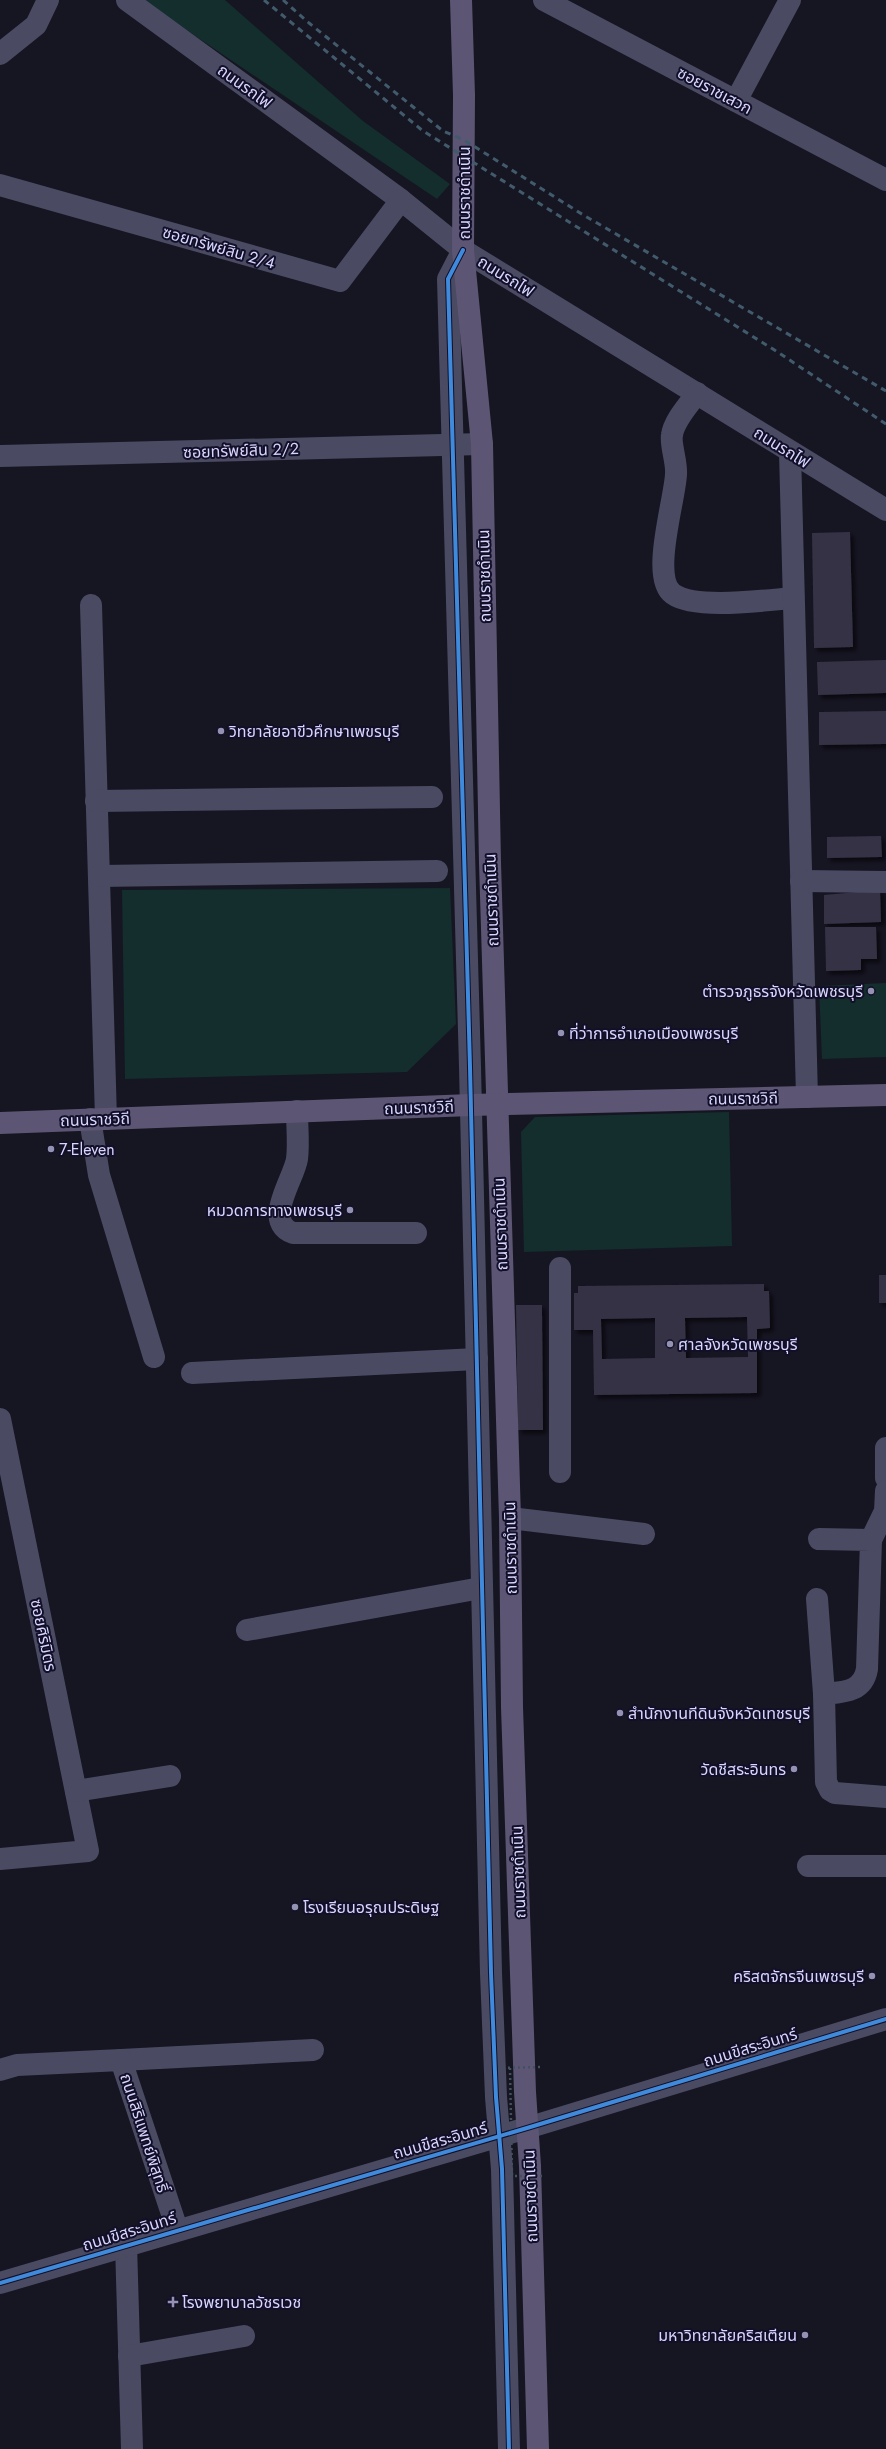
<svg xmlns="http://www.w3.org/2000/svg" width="886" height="2449" font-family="Jost,'Noto Sans Thai',sans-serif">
<defs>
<filter id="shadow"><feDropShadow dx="3.5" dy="3.5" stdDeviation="2" flood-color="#0009"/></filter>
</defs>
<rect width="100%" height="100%" fill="#161522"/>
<g fill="#132e2d">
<path d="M 142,0 L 225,0 L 363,121 L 450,184 L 437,199 Z"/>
<path d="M 450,888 L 456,1024 L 407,1072 L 125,1079 L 122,890 Z"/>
<path d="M 886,983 L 886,1057 L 822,1059 L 819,986 Z"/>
<path d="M 729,1112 L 732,1246 L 524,1252 L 521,1132 L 535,1117 Z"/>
</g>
<g fill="#343345" fill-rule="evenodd" filter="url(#shadow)">
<path d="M 850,532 L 853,647 L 814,648 L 812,533 Z"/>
<path d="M 886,660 L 886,693 L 818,695 L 817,662 Z"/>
<path d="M 886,711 L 886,744 L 819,745 L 819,712 Z"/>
<path d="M 881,836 L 882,857 L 827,858 L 827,837 Z"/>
<path d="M 880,890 L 881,922 L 824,924 L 824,895 Z"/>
<path d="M 825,927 L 876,927 L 877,959 L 861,959 L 861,970 L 826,971 Z"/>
<rect x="879" y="1275" width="7" height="28"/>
<path d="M 764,1284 L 764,1291 L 769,1291 L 770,1328 L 757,1329 L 757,1393 L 594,1395 L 593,1330 L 574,1330 L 574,1293 L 578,1293 L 578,1286 ZM 747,1317 L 748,1357 L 686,1358 L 685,1318 ZM 655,1318 L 655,1358 L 602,1359 L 601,1319 Z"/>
<path d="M 516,1305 L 542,1305 L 543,1430 L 518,1430 Z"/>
</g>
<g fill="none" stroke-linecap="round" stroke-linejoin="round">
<g stroke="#4a4a63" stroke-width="22">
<path d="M 127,0 L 401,200 L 463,250 L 886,510"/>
<path d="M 544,0 L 886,180"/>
<path d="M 0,54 L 36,25 L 48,0"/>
<path d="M 736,101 L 790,0"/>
<path d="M 0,185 L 340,281 L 401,200"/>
<path d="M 463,250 L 448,279 L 470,1067 L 491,1973 L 496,2097 L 502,2169 L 509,2449"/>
<path d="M 697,393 C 689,405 674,420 672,435 C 670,444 677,462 676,474 C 675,500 650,578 673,594 C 695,610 766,600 793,598"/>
<path d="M 790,452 L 807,1097"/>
<path d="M 0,456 L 482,444"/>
<path d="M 91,605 L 106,1119"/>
<path d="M 96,801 L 432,797"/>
<path d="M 99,876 L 437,871"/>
<path d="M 801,881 L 886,882"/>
<path d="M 297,1111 C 297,1127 299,1144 297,1159 C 294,1179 262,1222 293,1233 L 416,1233"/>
<path d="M 90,1119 L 99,1175 L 154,1357"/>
<path d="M 560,1268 L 560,1472"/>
<path d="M 192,1373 L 477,1359"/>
<path d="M 0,1419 L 88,1851 L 0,1859"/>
<path d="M 886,1448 L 886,1478"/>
<path d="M 510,1518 L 644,1534"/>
<path d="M 819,1539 L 871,1540 L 867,1669 C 863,1692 844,1692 824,1694 L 826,1782 L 830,1790 L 835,1793 L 886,1797"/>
<path d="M 871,1540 L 885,1511 L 886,1491"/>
<path d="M 817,1599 L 824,1694"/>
<path d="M 247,1630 L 481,1588"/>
<path d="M 76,1791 L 170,1776"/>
<path d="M 808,1866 L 886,1866"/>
<path d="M 121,2060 L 313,2050"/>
<path d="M 0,2070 L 17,2065 L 121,2060 L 177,2229"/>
<path d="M 126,2244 L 132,2449"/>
<path d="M 0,2283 L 527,2128 L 886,2019"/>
<path d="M 129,2356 L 244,2336"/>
</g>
<g stroke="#5d5574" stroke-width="22">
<path d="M 461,0 L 464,95 L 463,250 L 482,444 L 490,863 L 510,1518 L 512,1707 L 525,2092 L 530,2166 L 538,2449"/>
<path d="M 0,1123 L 471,1105 L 886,1095"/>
</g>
<g stroke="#425b6c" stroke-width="3" stroke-dasharray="6 5" stroke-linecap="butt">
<path d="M 264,0 L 423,131 L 776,351 L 886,424"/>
<path d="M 283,0 L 309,23 L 443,131 L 464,140 L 585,216 L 886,391"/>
</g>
<g stroke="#43515e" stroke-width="2.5" stroke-dasharray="2 3" stroke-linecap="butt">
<path d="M 493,2068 L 543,2067"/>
<path d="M 510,2068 L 512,2176"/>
<path d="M 500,2176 L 544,2176"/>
</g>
<defs>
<g id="cycleway">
<path d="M 463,250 L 448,279 L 470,1067 L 491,1973 L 496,2097 L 502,2169 L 509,2449"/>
<path d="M 0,2283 L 527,2128 L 886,2019"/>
</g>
</defs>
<use href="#cycleway" stroke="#120f28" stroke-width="6"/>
<use href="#cycleway" stroke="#408adc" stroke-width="4"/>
</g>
<g fill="#9492b2" stroke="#120f28" stroke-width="1.5">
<circle cx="221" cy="731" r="4"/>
<circle cx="871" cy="991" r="4"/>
<circle cx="561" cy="1033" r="4"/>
<circle cx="51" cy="1149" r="4"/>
<circle cx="350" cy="1210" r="4"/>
<circle cx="670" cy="1344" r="4"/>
<circle cx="620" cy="1713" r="4"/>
<circle cx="794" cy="1769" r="4"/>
<circle cx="295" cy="1907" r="4"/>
<circle cx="872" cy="1976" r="4"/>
<path d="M171 2296h4v4h4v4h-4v4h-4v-4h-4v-4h4z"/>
<circle cx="805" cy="2335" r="4"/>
</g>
<g text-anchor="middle" stroke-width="4" stroke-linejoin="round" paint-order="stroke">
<g font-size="16" fill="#d8d6ff" stroke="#120f28">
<text transform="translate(245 86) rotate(36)" y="6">ถนนรถไฟ</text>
<text transform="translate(715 90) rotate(28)" y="6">ซอยราชเสวก</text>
<text transform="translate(464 193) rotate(-90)" y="6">ถนนราชดำเนิน</text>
<text transform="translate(219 247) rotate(16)" y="6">ซอยทรัพย์สิน 2/4</text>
<text transform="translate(506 276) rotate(32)" y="6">ถนนรถไฟ</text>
<text transform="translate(782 447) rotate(32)" y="6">ถนนรถไฟ</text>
<text transform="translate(241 450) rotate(-2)" y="6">ซอยทรัพย์สิน 2/2</text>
<text transform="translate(484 576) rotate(-91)" y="6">ถนนราชดำเนิน</text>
<text transform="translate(491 900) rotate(-92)" y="6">ถนนราชดำเนิน</text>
<text transform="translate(743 1098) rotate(-1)" y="6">ถนนราชวิถี</text>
<text transform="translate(419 1107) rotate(-2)" y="6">ถนนราชวิถี</text>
<text transform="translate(95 1119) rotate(-2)" y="6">ถนนราชวิถี</text>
<text transform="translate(500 1224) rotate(-92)" y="6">ถนนราชดำเนิน</text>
<text transform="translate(510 1548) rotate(-91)" y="6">ถนนราชดำเนิน</text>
<text transform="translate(44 1635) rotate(78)" y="6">ซอยศิริมิตร</text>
<text transform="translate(518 1872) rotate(-92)" y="6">ถนนราชดำเนิน</text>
<text transform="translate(750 2047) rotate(-17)" y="6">ถนนขีสระอินทร์</text>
<text transform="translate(145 2133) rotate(72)" y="6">ถนนสิริแพทย์พิสุทธิ์</text>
<text transform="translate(440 2140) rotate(-16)" y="6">ถนนขีสระอินทร์</text>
<text transform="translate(530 2196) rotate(-92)" y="6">ถนนราชดำเนิน</text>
<text transform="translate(129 2231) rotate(-17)" y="6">ถนนขีสระอินทร์</text>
</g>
<g font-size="16" fill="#d8d6ff" stroke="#120f28" text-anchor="start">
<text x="229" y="737">วิทยาลัยอาขีวคึกษาเพขรบุรี</text>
<text x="863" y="997" text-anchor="end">ตำรวจภูธรจังหวัดเพชรบุรี</text>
<text x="569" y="1039">ที่ว่าการอำเภอเมืองเพชรบุรี</text>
<text x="59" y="1155">7-Eleven</text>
<text x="342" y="1216" text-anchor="end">หมวดการทางเพชรบุรี</text>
<text x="678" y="1350">ศาลจังหวัดเพชรบุรี</text>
<text x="628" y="1719">สำนักงานทีดินจังหวัดเทชรบุรี</text>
<text x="786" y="1775" text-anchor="end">วัดชีสระอินทร</text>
<text x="303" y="1913">โรงเรียนอรุณประดิษฐ</text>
<text x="864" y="1982" text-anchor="end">คริสตจักรจีนเพชรบุรี</text>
<text x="182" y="2308">โรงพยาบาลวัชรเวช</text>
<text x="797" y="2341" text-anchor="end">มหาวิทยาลัยคริสเตียน</text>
</g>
</g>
</svg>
